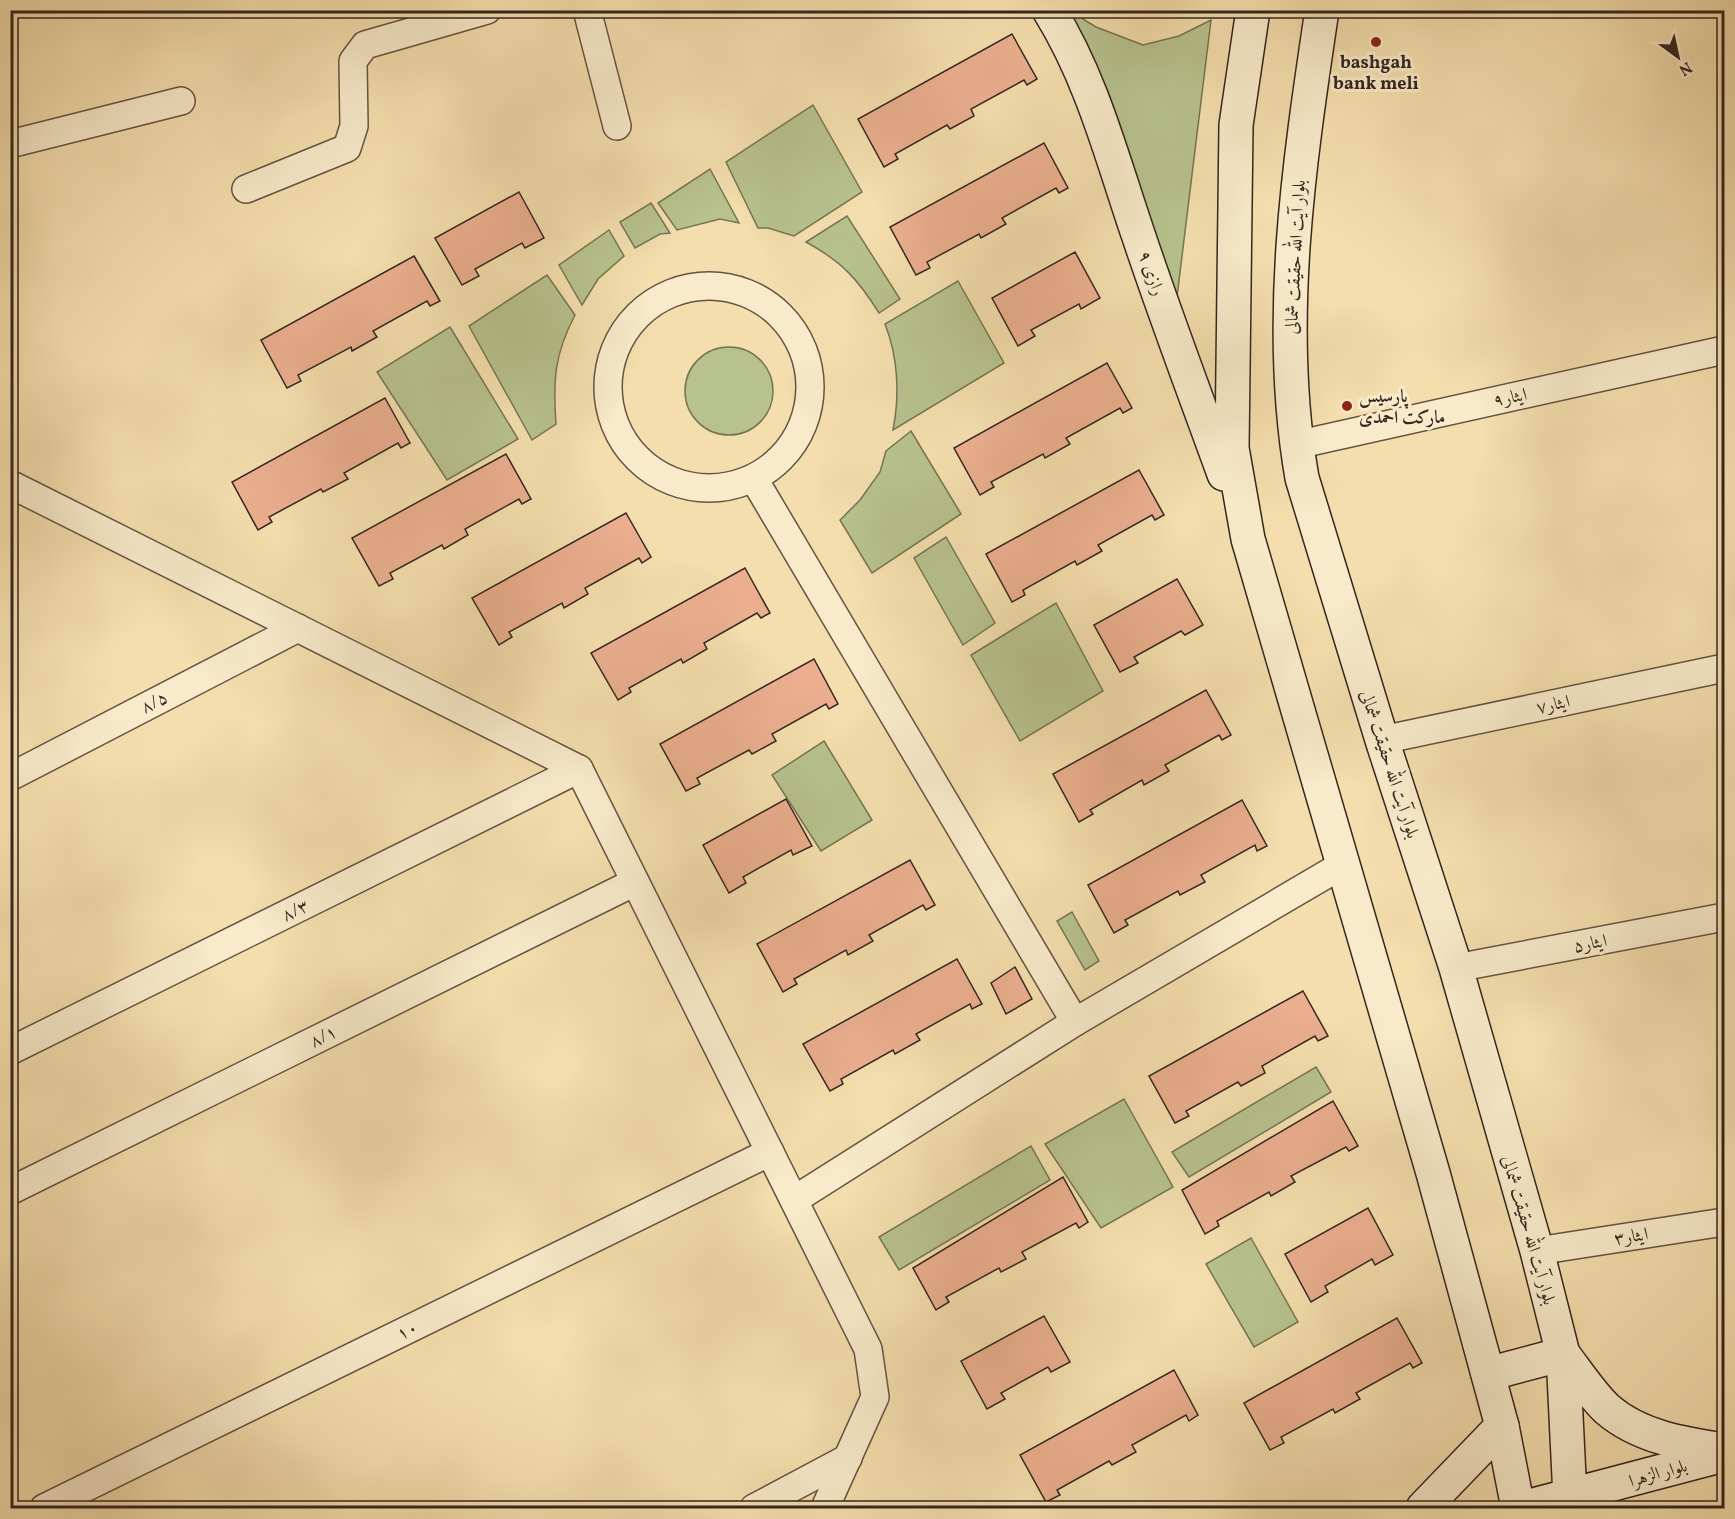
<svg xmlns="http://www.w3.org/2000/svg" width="1735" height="1519" font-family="Vollkorn,Amiri,serif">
<rect width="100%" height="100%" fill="#f4dead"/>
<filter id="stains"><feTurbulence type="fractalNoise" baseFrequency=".00333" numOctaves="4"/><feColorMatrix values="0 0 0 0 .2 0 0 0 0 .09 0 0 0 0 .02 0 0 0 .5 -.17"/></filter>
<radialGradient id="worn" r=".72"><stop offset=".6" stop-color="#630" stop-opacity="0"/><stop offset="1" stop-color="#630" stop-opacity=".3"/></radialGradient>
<g fill="#b7c28d" stroke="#767456" stroke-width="1.5">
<path d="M 1064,11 L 1070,11 L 1096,27 L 1143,45 L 1179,36 L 1211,20 L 1175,313 Z"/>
<path d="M 813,105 L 862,192 L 794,236 L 768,228 L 758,228 L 726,162 Z"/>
<path d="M 710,169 L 739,223 L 720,219 L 677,230 L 658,203 Z"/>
<path d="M 651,203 L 670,233 L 660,234 L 635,248 L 620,222 Z"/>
<path d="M 847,216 L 900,299 L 879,313 C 858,279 841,261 806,242 Z"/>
<path d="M 609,230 L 624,256 L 598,279 L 582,305 L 559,265 Z"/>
<path d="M 547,275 L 575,315 C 554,355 553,381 556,424 L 532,440 L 469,326 Z"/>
<path d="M 958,281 L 1004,363 L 893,430 C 900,395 898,357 885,324 Z"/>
<path d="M 450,327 L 518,439 L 447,480 L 377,372 Z"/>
<circle cx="729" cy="391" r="44"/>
<path d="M 911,431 L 961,514 L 872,573 L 840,520 L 860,500 L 880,472 L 886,451 Z"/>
<path d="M 946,537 L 995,623 L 963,645 L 914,558 Z"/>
<path d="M 1056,603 L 1103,691 L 1020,741 L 971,655 Z"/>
<path d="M 824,741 L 872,820 L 821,851 L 772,775 Z"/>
<path d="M 1072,912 L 1099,961 L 1085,970 L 1057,921 Z"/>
<path d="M 1316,1067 L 1331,1092 L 1189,1177 L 1172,1152 Z"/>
<path d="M 1124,1099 L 1173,1187 L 1101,1228 L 1045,1144 Z"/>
<path d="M 1031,1146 L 1050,1180 L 899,1270 L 879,1237 Z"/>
<path d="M 1251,1238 L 1298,1322 L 1254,1347 L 1206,1264 Z"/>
</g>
<g fill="#ebaf8f" stroke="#342620" stroke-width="1.5">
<path d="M 1012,34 L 1037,79 L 1027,85 L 1024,80 L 971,109 L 974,116 L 950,129 L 947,125 L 895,154 L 898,159 L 884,167 L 858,119 Z"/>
<path d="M 1044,143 L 1068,188 L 1059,193 L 1056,188 L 1002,218 L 1006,224 L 981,238 L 979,234 L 927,262 L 930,268 L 916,275 L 890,227 Z"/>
<path d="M 519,192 L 544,238 L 525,248 L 522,243 L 475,269 L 479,276 L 462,285 L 435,238 Z"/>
<path d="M 1075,252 L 1100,298 L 1081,309 L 1079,304 L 1031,330 L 1035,336 L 1018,346 L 992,298 Z"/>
<path d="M 414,256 L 440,301 L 430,306 L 427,301 L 373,331 L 377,337 L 352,351 L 351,347 L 298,375 L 301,381 L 287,388 L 261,340 Z"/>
<path d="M 1107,363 L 1132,408 L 1123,413 L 1120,408 L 1066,438 L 1070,444 L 1045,458 L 1043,454 L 991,482 L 994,487 L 980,495 L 954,448 Z"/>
<path d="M 385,398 L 410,443 L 401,448 L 398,443 L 344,473 L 348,479 L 323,492 L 321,489 L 269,517 L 272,522 L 258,530 L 232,482 Z"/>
<path d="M 506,454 L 531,499 L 522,504 L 519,499 L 465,529 L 468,535 L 444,549 L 442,545 L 390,573 L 393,579 L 379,586 L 352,538 Z"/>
<path d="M 1139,470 L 1164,515 L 1155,520 L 1152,515 L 1098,545 L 1102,551 L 1077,565 L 1075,561 L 1023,590 L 1025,595 L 1012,602 L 986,554 Z"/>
<path d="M 626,513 L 651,557 L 642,563 L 639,558 L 585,588 L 588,594 L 564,608 L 562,603 L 509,632 L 512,637 L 499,645 L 472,598 Z"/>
<path d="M 745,568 L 770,613 L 761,618 L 757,613 L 704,643 L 707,649 L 683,663 L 681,659 L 629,688 L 631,692 L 618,700 L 591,653 Z"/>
<path d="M 1177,579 L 1203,625 L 1185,635 L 1181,631 L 1134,657 L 1138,663 L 1120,672 L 1094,625 Z"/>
<path d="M 814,659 L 838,704 L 829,709 L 826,704 L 772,734 L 776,741 L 752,754 L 749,750 L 697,778 L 700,784 L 686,791 L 660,744 Z"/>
<path d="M 1206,690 L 1231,735 L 1222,740 L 1219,735 L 1165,765 L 1169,771 L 1144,785 L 1142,780 L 1090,810 L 1093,814 L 1079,822 L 1053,774 Z"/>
<path d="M 786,799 L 812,846 L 793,855 L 791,850 L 743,877 L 746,883 L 729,893 L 703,845 Z"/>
<path d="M 1242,800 L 1267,846 L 1257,851 L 1255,845 L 1201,875 L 1205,882 L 1180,895 L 1178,891 L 1125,920 L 1128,925 L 1114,933 L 1088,885 Z"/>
<path d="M 910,860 L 935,905 L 926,910 L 923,905 L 869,935 L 873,941 L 848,955 L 846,950 L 794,979 L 797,984 L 783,992 L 757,944 Z"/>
<path d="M 957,959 L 982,1004 L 972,1009 L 970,1004 L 916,1034 L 920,1040 L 895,1054 L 893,1050 L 841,1079 L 843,1084 L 830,1091 L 803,1044 Z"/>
<path d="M 1015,967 L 1032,999 L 1006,1014 L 991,983 Z"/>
<path d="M 1303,991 L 1328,1036 L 1318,1041 L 1315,1036 L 1262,1066 L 1265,1073 L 1241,1086 L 1238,1082 L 1186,1111 L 1189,1116 L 1175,1123 L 1149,1076 Z"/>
<path d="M 1333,1101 L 1358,1146 L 1349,1151 L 1346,1147 L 1291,1176 L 1295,1182 L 1271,1196 L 1269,1192 L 1217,1221 L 1219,1226 L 1205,1234 L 1182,1190 Z"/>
<path d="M 1063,1177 L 1088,1222 L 1079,1228 L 1076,1223 L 1022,1252 L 1026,1259 L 1001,1272 L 999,1268 L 946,1297 L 949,1302 L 936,1310 L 913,1268 Z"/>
<path d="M 1368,1208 L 1393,1255 L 1375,1265 L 1372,1259 L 1325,1286 L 1328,1292 L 1311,1302 L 1285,1254 Z"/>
<path d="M 1044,1316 L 1070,1362 L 1051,1372 L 1048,1367 L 1001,1393 L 1005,1399 L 987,1409 L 961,1361 Z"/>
<path d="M 1397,1318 L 1422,1363 L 1413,1368 L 1410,1363 L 1356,1393 L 1360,1399 L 1335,1413 L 1333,1409 L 1281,1437 L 1284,1443 L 1270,1450 L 1244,1403 Z"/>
<path d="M 1174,1370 L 1198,1415 L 1189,1421 L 1186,1415 L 1132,1445 L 1136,1452 L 1112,1465 L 1109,1461 L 1057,1490 L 1060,1495 L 1046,1502 L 1020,1455 Z"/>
</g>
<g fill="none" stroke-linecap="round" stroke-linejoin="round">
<defs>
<g id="street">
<path d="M 587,10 L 617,126"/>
<path d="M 10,144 L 181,101"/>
<path d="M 246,189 L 347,148 L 354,126 L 353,61 L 365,45 L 487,10"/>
<circle cx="709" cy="387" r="101"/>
<path d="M 1296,445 L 1724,350"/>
<path d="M 754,479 L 1075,1022"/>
<path d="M 10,484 L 579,769 L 868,1349 L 875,1397 L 825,1508"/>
<path d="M 1382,740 L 1724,668"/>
<path d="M 10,777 L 298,628"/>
<path d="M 1456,968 L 1724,917"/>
<path d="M 10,1051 L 579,769"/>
<path d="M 10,1191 L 635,882"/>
<path d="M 794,1200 L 1075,1022 L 1344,864"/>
<path d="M 1537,1251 L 1724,1222"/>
<path d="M 44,1508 L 770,1152"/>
<path d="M 754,1508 L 848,1458"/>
</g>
<g id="secondary">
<path d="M 1049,10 C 1092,79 1112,158 1138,234 C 1165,315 1195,394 1224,474"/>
<path d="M 1253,10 L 1236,125 L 1232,448 L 1248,539 L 1433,1173 L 1502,1426 L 1518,1508"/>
<path d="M 1322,10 C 1299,164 1275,323 1302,478 L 1382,740 L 1456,968 L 1537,1251 L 1563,1354 L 1570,1498 L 1566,1508"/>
<path d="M 1488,1374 L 1563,1354 C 1577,1372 1591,1394 1607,1409 C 1639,1437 1684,1444 1724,1450"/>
<path d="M 1423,1508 L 1502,1426"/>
<path d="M 1522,1508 L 1723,1455"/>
</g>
</defs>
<use href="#street" stroke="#645443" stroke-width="30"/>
<use href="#secondary" stroke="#342620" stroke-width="36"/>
<use href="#street" stroke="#f8eaca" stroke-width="27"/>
<use href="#secondary" stroke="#f8eaca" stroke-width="33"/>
</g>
<g fill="#8f2418" stroke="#f8eaca" stroke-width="2">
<circle cx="1376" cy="42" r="6"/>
<circle cx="1347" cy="406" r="6"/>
</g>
<g text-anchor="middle" stroke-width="6" stroke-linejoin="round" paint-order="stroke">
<g font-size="18" font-weight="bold" fill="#342620" stroke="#f8eaca">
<text x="1376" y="68">bashgah<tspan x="1376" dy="21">bank meli</tspan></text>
<text x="1359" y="402" text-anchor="start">پارسیس<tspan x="1359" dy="21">مارکت احمدی</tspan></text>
</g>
<g font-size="18" fill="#342620" stroke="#f8eaca">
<text transform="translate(1295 257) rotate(-87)" y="6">بلوار آیت الله حقیقت شمالی</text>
<text transform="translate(1152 273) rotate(70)" y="6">رازی ۹</text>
<text transform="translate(1510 397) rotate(-12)" y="6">ایثار۹</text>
<text transform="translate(154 702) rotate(-27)" y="6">۸/۵</text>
<text transform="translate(1553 704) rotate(-12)" y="6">ایثار۷</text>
<text transform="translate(1390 764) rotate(72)" y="6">بلوار آیت الله حقیقت شمالی</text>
<text transform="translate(295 910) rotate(-26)" y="6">۸/۳</text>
<text transform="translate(1590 943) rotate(-11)" y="6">ایثار۵</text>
<text transform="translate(323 1036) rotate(-26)" y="6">۸/۱</text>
<text transform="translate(1529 1230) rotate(74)" y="6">بلوار آیت الله حقیقت شمالی</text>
<text transform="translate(1631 1236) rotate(-9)" y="6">ایثار۳</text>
<text transform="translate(407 1330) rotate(-26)" y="6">۱۰</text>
<text transform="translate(1658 1473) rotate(-16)" y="6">بلوار الزهرا</text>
</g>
</g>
<rect width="1735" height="1519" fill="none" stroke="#f4dead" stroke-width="36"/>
<rect x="12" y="12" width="1711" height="1495" fill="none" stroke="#342620" stroke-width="3"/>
<rect x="18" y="18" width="1699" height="1483" fill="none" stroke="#342620" stroke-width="1.5"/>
<g transform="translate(1678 57) rotate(147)" stroke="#f8eaca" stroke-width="4.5" paint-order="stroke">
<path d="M0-4.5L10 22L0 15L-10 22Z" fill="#342620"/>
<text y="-9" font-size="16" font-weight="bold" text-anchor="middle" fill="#342620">N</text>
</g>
<rect width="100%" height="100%" filter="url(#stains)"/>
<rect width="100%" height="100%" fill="url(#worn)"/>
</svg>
